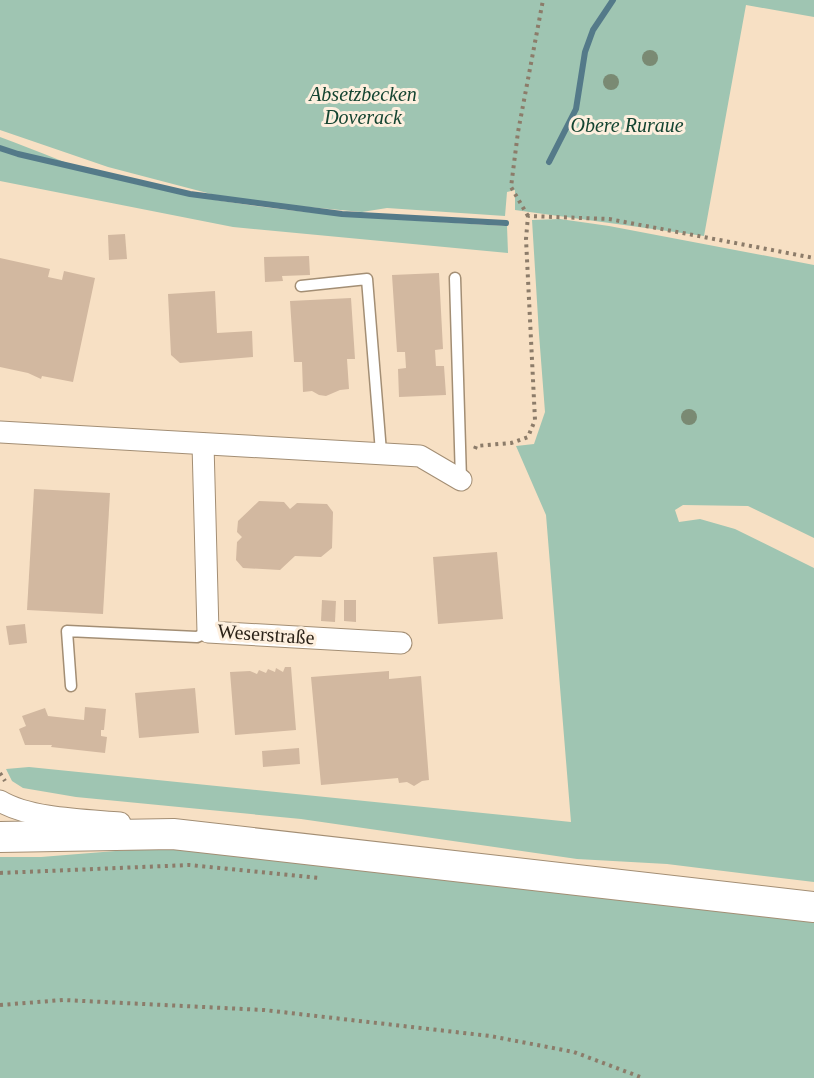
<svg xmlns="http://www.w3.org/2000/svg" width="814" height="1078" font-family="'Times New Roman',serif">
<rect width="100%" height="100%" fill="#f7e0c4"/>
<g fill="#9fc5b2">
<path d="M 0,0 L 814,0 L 814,17 L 746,5 L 704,236 L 515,210 L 515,190 L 507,192 L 505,216 L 387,208 L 362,212 L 234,200 L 108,167 L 0,130 Z"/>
<path d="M 0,137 C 39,151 79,170 120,180 C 247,213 377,218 507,226 L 508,253 L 233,227 L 0,181 Z"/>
<path d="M 560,219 L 609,226 L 814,265 L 814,538 L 748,506 L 683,505 L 675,510 L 679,522 L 700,519 L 735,529 L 814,568 L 814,882 L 667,864 L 577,859 L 301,819 L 76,797 L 23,788 L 12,781 L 6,769 L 29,767 L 571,822 L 546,515 L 516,446 L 534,444 L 545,412 L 539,334 L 532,220 Z"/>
<path d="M 190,845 L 814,921 L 814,1078 L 0,1078 L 0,857 L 41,857 Z"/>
</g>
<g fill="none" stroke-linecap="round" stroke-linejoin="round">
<g stroke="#547a89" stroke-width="6">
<path d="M 0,148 L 18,154 L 190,194 L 342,214 L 506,223"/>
<path d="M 549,162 L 576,109 L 585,52 L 593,30 L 613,0"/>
</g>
</g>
<g fill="#d2b8a0">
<path d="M 125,234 L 127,259 L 109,260 L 108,235 Z"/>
<path d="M 309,256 L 310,275 L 282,276 L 283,281 L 265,282 L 264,257 Z"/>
<path d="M 0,258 L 50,269 L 48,277 L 62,280 L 64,271 L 95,278 L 73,382 L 42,376 L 41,379 L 28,373 L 0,367 Z"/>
<path d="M 439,273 L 443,349 L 435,350 L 436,366 L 444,366 L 446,395 L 399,397 L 398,369 L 406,368 L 405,352 L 397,352 L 392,275 Z"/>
<path d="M 215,291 L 217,333 L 252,331 L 253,357 L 180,363 L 171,355 L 168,294 Z"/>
<path d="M 351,298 L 355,359 L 347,359 L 349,389 L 340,390 L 326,396 L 319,395 L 312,391 L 303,392 L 302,362 L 294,362 L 290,301 Z"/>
<path d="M 34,489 L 110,493 L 103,614 L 27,610 Z"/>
<path d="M 259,501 L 284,502 L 290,509 L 297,503 L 327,504 L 333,512 L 332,548 L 321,557 L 295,556 L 280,570 L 243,568 L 236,560 L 237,542 L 242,537 L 237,532 L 238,521 Z"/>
<path d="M 497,552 L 503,619 L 438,624 L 433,557 Z"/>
<path d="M 322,600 L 336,601 L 335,622 L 321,621 Z"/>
<path d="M 344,600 L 356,600 L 356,622 L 344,621 Z"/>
<path d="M 25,624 L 27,643 L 9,645 L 6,626 Z"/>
<path d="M 285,667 L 291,667 L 296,730 L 235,735 L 230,672 L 250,671 L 257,674 L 259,670 L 266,673 L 268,669 L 275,672 L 276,668 L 283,672 Z"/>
<path d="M 389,671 L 389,679 L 421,676 L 429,780 L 422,781 L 414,786 L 407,782 L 399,783 L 398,778 L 321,785 L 311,677 Z"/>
<path d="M 195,688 L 199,733 L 139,738 L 135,693 Z"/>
<path d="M 85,707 L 106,709 L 104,730 L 101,730 L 101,736 L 107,737 L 105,753 L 51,747 L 52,745 L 25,745 L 19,729 L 26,726 L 22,716 L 45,708 L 48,716 L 84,720 Z"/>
<path d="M 299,748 L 300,764 L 263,767 L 262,751 Z"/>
</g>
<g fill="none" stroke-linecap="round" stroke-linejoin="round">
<defs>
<g id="service">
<path d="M 455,278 L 461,480"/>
<path d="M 301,286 L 367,279 L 381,452"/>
<path d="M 71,686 L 67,631 L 197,637 L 208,632"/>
</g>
<g id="minor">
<path d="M 0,432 L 420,456 L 461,480"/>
<path d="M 203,444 L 208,632 L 401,643"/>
<path d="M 0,801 C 30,819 85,820 120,823"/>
</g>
<path id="secondary" d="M 0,837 L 173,834 L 814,907"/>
</defs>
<use href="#service" stroke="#a38e74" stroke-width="13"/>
<use href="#minor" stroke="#a38e74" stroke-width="23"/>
<use href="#secondary" stroke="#a38e74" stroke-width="32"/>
<g stroke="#8c7c6a" stroke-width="4" stroke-dasharray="3 4.5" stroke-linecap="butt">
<path d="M 528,216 L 511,187 L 518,132 L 543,0"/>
<path d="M 475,449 L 476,446 L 511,443 L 528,437 L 535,420 L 526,239 L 528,216 L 609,219 L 814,258"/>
<path d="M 0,773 L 5,781"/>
<path d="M 0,873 L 189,865 L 319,878"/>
<path d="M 0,1005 L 63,1000 L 264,1010 L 490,1036 L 574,1052 L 643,1078"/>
</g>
<use href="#service" stroke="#fff" stroke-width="10"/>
<use href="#minor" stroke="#fff" stroke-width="21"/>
<use href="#secondary" stroke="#fff" stroke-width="30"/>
</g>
<g fill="#7a8a73">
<circle cx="650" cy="58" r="8"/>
<circle cx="611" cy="82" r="8"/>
<circle cx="689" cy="417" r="8"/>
</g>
<g text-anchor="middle" stroke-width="6" stroke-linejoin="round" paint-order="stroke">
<g font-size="20" font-style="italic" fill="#144431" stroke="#fdefde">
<text x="363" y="101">Absetzbecken<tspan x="363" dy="23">Doverack</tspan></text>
<text x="627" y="132">Obere Ruraue</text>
</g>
<g font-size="20" fill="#2c2319" stroke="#fdefde">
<text transform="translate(266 634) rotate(4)" y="7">Weserstraße</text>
</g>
</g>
</svg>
